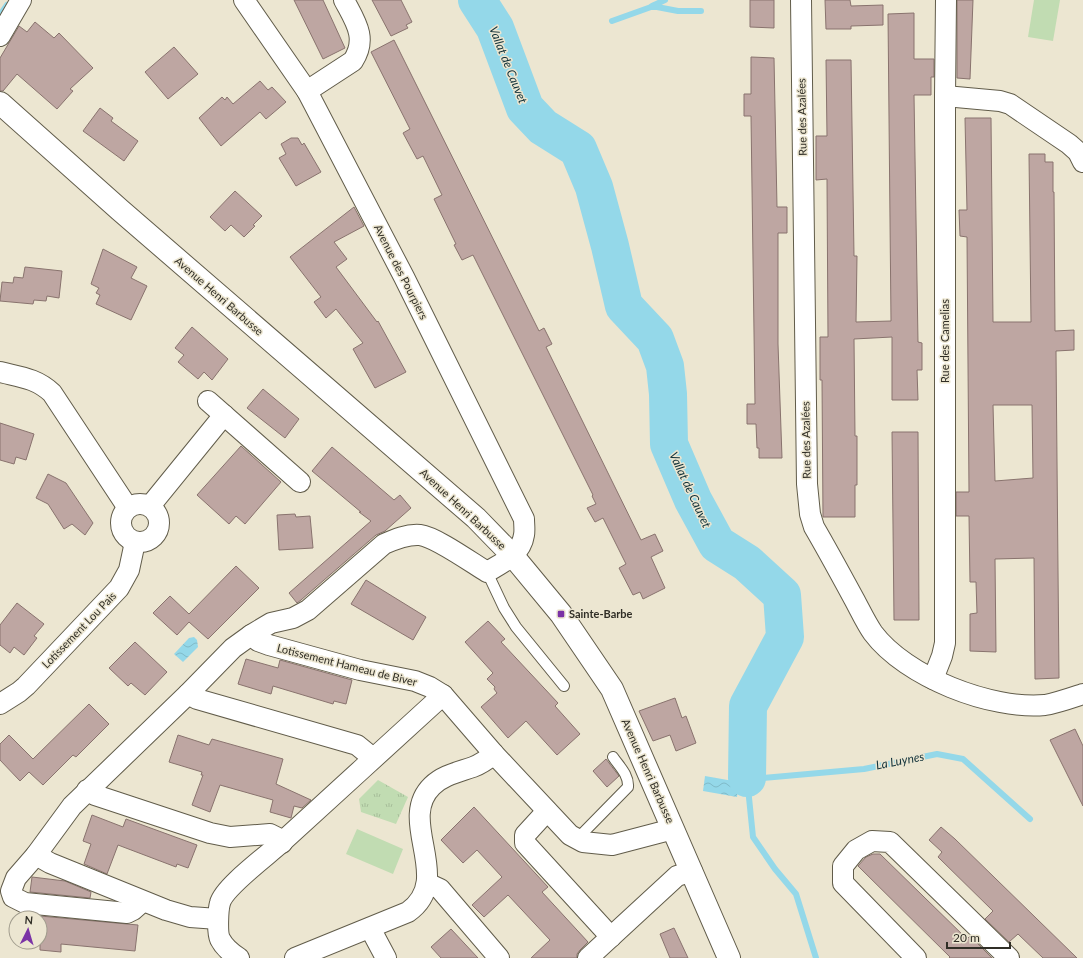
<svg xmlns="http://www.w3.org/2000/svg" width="1083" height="958" font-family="Lato,sans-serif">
<defs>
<pattern id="grass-tufts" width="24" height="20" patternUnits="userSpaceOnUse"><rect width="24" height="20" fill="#c1dcb2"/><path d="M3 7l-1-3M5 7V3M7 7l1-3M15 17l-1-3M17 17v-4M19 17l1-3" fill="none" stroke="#a6bd99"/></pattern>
<pattern id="water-waves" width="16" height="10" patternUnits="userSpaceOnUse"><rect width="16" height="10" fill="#94d8e9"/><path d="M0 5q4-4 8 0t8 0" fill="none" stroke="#80bac8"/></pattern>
</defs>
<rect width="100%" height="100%" fill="#ece6d1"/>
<path fill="url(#grass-tufts)" d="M 378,780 L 408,797 L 396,824 L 361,812 L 359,799 Z"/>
<g fill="#c1dcb2">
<path d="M 1034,0 L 1060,0 L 1053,41 L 1028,37 Z"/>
<path d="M 357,829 L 403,849 L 393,874 L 346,854 Z"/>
</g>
<g fill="url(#water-waves)">
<path d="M 194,637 L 197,640 L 198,647 L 183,662 L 174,654 L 189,638 Z"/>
<path d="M 705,776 L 739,782 L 737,797 L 703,791 Z"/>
</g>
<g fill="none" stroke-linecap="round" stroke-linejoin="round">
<g stroke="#94d8e9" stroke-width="6">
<path d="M 652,6 L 665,0"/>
<path d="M 0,15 L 7,5"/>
<path d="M 612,21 L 651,7 L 657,7 L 678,11 L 701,11"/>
<path d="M 816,958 L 796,894 L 775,869 L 753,837 L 747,778 L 763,778 L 864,769 L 937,754 L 963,759 L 1030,819"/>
</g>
<path stroke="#94d8e9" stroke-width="38" d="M 477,0 L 495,28 L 525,108 L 543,127 L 578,149 L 594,187 L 610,246 L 624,306 L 655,339 L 665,366 L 668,394 L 669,444 L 693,500 L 717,544 L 747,563 L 782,595 L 785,637 L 748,706 L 747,778"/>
</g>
<g fill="#bea6a2" stroke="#89736e" fill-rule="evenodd">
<path d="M 294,0 L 323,0 L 345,48 L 323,59 Z"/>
<path d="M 372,0 L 401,0 L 412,22 L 406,25 L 408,28 L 391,36 Z"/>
<path d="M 750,0 L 774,0 L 774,28 L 750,27 Z"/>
<path d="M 825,0 L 850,0 L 851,6 L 883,5 L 883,25 L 851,26 L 851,29 L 826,29 Z"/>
<path d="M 957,0 L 973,0 L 970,79 L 957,78 Z"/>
<path d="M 914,13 L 914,59 L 934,59 L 934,77 L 931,77 L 931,95 L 914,95 L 918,342 L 922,343 L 922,370 L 917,370 L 918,400 L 892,400 L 892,337 L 854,339 L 855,436 L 857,436 L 857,485 L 855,485 L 855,517 L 823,517 L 822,380 L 820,380 L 820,337 L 828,337 L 827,179 L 816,180 L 816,136 L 827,136 L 826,60 L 851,60 L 854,256 L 857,256 L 856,322 L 891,321 L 888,14 Z"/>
<path d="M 35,22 L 54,38 L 59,33 L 93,68 L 70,89 L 73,91 L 57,109 L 17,74 L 3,91 L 0,91 L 0,58 L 19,26 L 27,32 Z"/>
<path d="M 394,40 L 539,331 L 544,328 L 552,344 L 546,347 L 641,540 L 655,534 L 663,551 L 651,557 L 665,588 L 643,599 L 640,592 L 633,595 L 619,568 L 626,564 L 603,518 L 595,522 L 587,508 L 596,504 L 592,496 L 593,495 L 473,255 L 462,260 L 454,245 L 456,244 L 434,199 L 442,195 L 423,156 L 417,159 L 403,133 L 410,129 L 371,52 Z"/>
<path d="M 174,47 L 198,74 L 168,99 L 145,72 Z"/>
<path d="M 751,57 L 774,58 L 777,207 L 787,207 L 787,233 L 778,233 L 778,344 L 782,458 L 759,458 L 759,448 L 757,448 L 756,424 L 747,424 L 747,404 L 755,404 L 751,116 L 744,116 L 744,94 L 751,94 Z"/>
<path d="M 260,81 L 268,90 L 272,87 L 286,102 L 266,119 L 260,112 L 221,146 L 199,118 L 222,97 L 225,100 L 227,97 L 233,104 Z"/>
<path d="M 100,108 L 113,118 L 111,121 L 138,141 L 124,161 L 83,131 Z"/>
<path d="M 965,118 L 991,118 L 993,322 L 1031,322 L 1029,154 L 1045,154 L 1045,162 L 1053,162 L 1053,192 L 1054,192 L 1055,331 L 1074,330 L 1074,350 L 1056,351 L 1059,678 L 1035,679 L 1034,558 L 995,559 L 996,652 L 970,651 L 970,614 L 977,613 L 976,582 L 970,582 L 969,516 L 956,516 L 956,492 L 969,492 L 967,237 L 960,236 L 959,210 L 967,210 ZM 993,405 L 1032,405 L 1033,478 L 995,481 Z"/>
<path d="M 291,138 L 298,138 L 302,145 L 304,143 L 321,172 L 296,186 L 279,158 L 286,154 L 281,144 Z"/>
<path d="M 235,191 L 262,216 L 253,225 L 255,226 L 244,237 L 231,225 L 225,231 L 210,217 Z"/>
<path d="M 354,207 L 364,226 L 334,242 L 347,259 L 336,267 L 377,322 L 378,321 L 406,372 L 375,388 L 353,349 L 363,343 L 336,309 L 326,318 L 314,302 L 321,297 L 290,257 Z"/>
<path d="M 103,249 L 137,267 L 131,278 L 147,286 L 131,320 L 96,304 L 100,295 L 96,293 L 99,288 L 91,284 Z"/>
<path d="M 25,267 L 62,271 L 59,298 L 47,296 L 46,301 L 34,300 L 33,304 L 0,301 L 2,282 L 13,283 L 14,277 L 23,278 Z"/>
<path d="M 192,327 L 228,359 L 212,380 L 204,372 L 198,379 L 178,362 L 184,355 L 175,348 Z"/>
<path d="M 263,389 L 299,419 L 285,438 L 247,408 Z"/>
<path d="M 0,423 L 34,434 L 26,460 L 16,457 L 14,464 L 0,460 Z"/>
<path d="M 892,432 L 918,432 L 919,620 L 894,620 Z"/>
<path d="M 241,446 L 281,482 L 245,524 L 236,516 L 229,524 L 197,495 Z"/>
<path d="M 332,447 L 394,500 L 400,495 L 411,508 L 385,531 L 376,535 L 301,600 L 297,603 L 289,593 L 371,521 L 359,512 L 361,512 L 312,471 Z"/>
<path d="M 48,474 L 66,483 L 93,523 L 85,535 L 72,524 L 64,529 L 48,504 L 36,498 Z"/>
<path d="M 295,514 L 296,517 L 310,516 L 313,548 L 279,550 L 277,515 Z"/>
<path d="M 236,566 L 259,588 L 208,639 L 189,622 L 177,635 L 153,613 L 170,596 L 189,614 Z"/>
<path d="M 366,580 L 426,617 L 413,640 L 351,604 Z"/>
<path d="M 17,603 L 44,624 L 34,636 L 37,638 L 24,655 L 14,647 L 10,653 L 0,645 L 0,625 Z"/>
<path d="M 488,621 L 505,639 L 501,642 L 558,703 L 555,706 L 580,734 L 557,755 L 526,721 L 508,738 L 481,707 L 497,693 L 494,689 L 495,687 L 487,679 L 493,673 L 465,642 Z"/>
<path d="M 135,642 L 167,672 L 145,695 L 131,683 L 128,686 L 109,668 Z"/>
<path d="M 246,659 L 278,668 L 280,660 L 352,680 L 346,704 L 334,701 L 333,704 L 273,686 L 271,694 L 238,684 Z"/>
<path d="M 675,698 L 682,718 L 686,716 L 696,743 L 676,751 L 670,735 L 653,741 L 639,711 Z"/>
<path d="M 89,704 L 109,724 L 76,757 L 73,755 L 43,785 L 29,772 L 20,781 L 0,760 L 0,744 L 9,735 L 33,759 Z"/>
<path d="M 1075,729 L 1083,746 L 1083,806 L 1050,740 Z"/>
<path d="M 178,735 L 209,745 L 212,739 L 283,759 L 276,784 L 311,800 L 302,808 L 294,806 L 291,818 L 270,812 L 273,800 L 220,785 L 210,812 L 192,805 L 203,775 L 201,775 L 202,772 L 169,762 Z"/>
<path d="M 606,759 L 619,776 L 607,787 L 593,771 Z"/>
<path d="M 474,807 L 548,887 L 542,892 L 588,942 L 580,950 L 577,954 L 577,958 L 531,958 L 550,940 L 508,895 L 484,917 L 472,905 L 502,877 L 477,850 L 463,863 L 441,840 Z"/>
<path d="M 92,815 L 123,827 L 126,819 L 197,845 L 188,868 L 177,864 L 176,867 L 118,845 L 107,874 L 84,864 L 91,844 L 83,841 Z"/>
<path d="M 941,827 L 955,839 L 1077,958 L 1043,958 L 1018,934 L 1009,942 L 985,919 L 993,911 L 938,857 L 942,852 L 929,840 Z"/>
<path d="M 873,854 L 880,854 L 967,939 L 970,936 L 992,958 L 949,958 L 950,957 L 858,866 L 866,857 Z"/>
<path d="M 32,877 L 65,881 L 91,892 L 90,898 L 30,892 Z"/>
<path d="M 40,916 L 138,925 L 135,951 L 61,944 L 61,952 L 40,950 Z"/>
<path d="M 674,928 L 688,958 L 670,958 L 660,934 Z"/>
<path d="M 451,929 L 478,958 L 441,958 L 431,947 Z"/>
</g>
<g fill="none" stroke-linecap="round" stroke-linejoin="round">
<defs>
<g id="service">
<path d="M 487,572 L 504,608 L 516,627 L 564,686"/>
<path d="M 577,839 L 628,787 C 629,775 619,766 613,757"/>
</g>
<g id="minor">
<path d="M 801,0 L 807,484 L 810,514 L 814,527 C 828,551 841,575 854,599 C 860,610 866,623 873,633 C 906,677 991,710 1045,705 C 1057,703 1071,698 1083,694"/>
<path d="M 0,36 L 21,0"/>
<path d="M 307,91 L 353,61 C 368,38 355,21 344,0"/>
<path d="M 945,96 L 1000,101 L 1010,104 L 1069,144 L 1078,152 L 1083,162"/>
<path d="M 0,372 C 20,377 36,378 52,393 L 128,508"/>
<path d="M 208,401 L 300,482"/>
<circle cx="140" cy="523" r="19"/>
<path d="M 150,506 L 224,415"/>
<path d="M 251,635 L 258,641 L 269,645 L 360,670 L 415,681 L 430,687 L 443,695 L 494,754 L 570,835 L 583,842 L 612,845 L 673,829"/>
<path d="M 933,679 L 942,656 L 945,643 L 945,96 L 946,0"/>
<path d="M 188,694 L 197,699 L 357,745 L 373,758"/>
<path d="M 0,704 L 19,692 L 26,686 L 119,588 L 129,570 L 135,542"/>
<path d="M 87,790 L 95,795 L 210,833 L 230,837 L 270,834 L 276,837 L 282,843"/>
<path d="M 547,811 L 525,835 L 525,843 L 611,937"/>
<path d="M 36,855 L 50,863 L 166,910 L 190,917 L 218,919"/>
<path d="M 427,883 L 440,889 L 499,958"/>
<path d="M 142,902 L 133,910 L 127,913 L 25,903 L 13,897 L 11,891 L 16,878 L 36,855 L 72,806 L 188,694 L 233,648 L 251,635 L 271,623 L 293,618 L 308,610 L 384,544 C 395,539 407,534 420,535 C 436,537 472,563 487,572 C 502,563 521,555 524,535 C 525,530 524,524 524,519 L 404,277 L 307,91 L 244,0"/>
<path d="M 370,928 L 386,958"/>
<path d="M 239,958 C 231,953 224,947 220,939 C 217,933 218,910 220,903 C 224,887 268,855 282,842 C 336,793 389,744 443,695"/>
<path d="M 295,958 L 408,912 C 455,879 396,821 432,786 C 443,775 459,772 473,767 C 481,764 488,759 494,754"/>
<path d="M 588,958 L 677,876 L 692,871"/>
<path d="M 916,958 L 843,883 L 843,866 L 856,850 L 872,841 L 890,842 L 1009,958"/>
</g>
<path id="secondary" d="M 0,103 L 120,210 L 476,518 L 513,556 L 561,614 L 612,689 L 729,958"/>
</defs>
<use href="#service" stroke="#615c4a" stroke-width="12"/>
<use href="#minor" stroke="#615c4a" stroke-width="22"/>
<use href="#secondary" stroke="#615c4a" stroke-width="24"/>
<use href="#service" stroke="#fff" stroke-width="10"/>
<use href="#minor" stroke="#fff" stroke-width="20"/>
<use href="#secondary" stroke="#fff" stroke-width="22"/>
</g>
<rect fill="#7b33a6" stroke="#ece6d1" stroke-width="1.5" x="557" y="610" width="8" height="8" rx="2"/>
<g text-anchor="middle" stroke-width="3" stroke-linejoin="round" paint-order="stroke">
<g font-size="11" fill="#302e26" stroke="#ece6d1">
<text transform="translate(802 117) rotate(-91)" y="4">Rue des Azalées</text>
<text transform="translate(401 272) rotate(63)" y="4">Avenue des Pourpiers</text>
<text transform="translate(219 296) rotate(41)" y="4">Avenue Henri Barbusse</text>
<text transform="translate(945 341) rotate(-90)" y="4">Rue des Camelias</text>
<text transform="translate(806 440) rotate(-91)" y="4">Rue des Azalées</text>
<text transform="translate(463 509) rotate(43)" y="4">Avenue Henri Barbusse</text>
<text transform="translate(79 630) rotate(-46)" y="4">Lotissement Lou Pais</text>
<text transform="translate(347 665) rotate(14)" y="4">Lotissement Hameau de Biver</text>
<text transform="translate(648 771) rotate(66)" y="4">Avenue Henri Barbusse</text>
</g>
<g font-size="11" font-weight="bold" fill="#302e26" stroke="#ece6d1" text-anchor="start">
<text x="569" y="618">Sainte-Barbe</text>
</g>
<g font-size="12" font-style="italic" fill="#11323a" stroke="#ece6d1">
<text transform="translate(508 65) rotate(68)" y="4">Vallat de Cauvet</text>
<text transform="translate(690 490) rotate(65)" y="4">Vallat de Cauvet</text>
<text transform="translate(900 761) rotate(-11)" y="4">La Luynes</text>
</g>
</g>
<g transform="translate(28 930) rotate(5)"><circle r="19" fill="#ece6d1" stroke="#a19c8d"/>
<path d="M0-3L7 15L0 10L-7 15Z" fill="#7b33a6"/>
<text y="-6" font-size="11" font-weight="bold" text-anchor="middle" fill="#302e26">N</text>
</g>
<path d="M947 942v6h63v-6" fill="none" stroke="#302e26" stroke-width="2"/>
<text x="953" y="942" font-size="12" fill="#302e26" stroke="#ece6d1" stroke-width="3" paint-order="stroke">20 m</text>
</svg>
